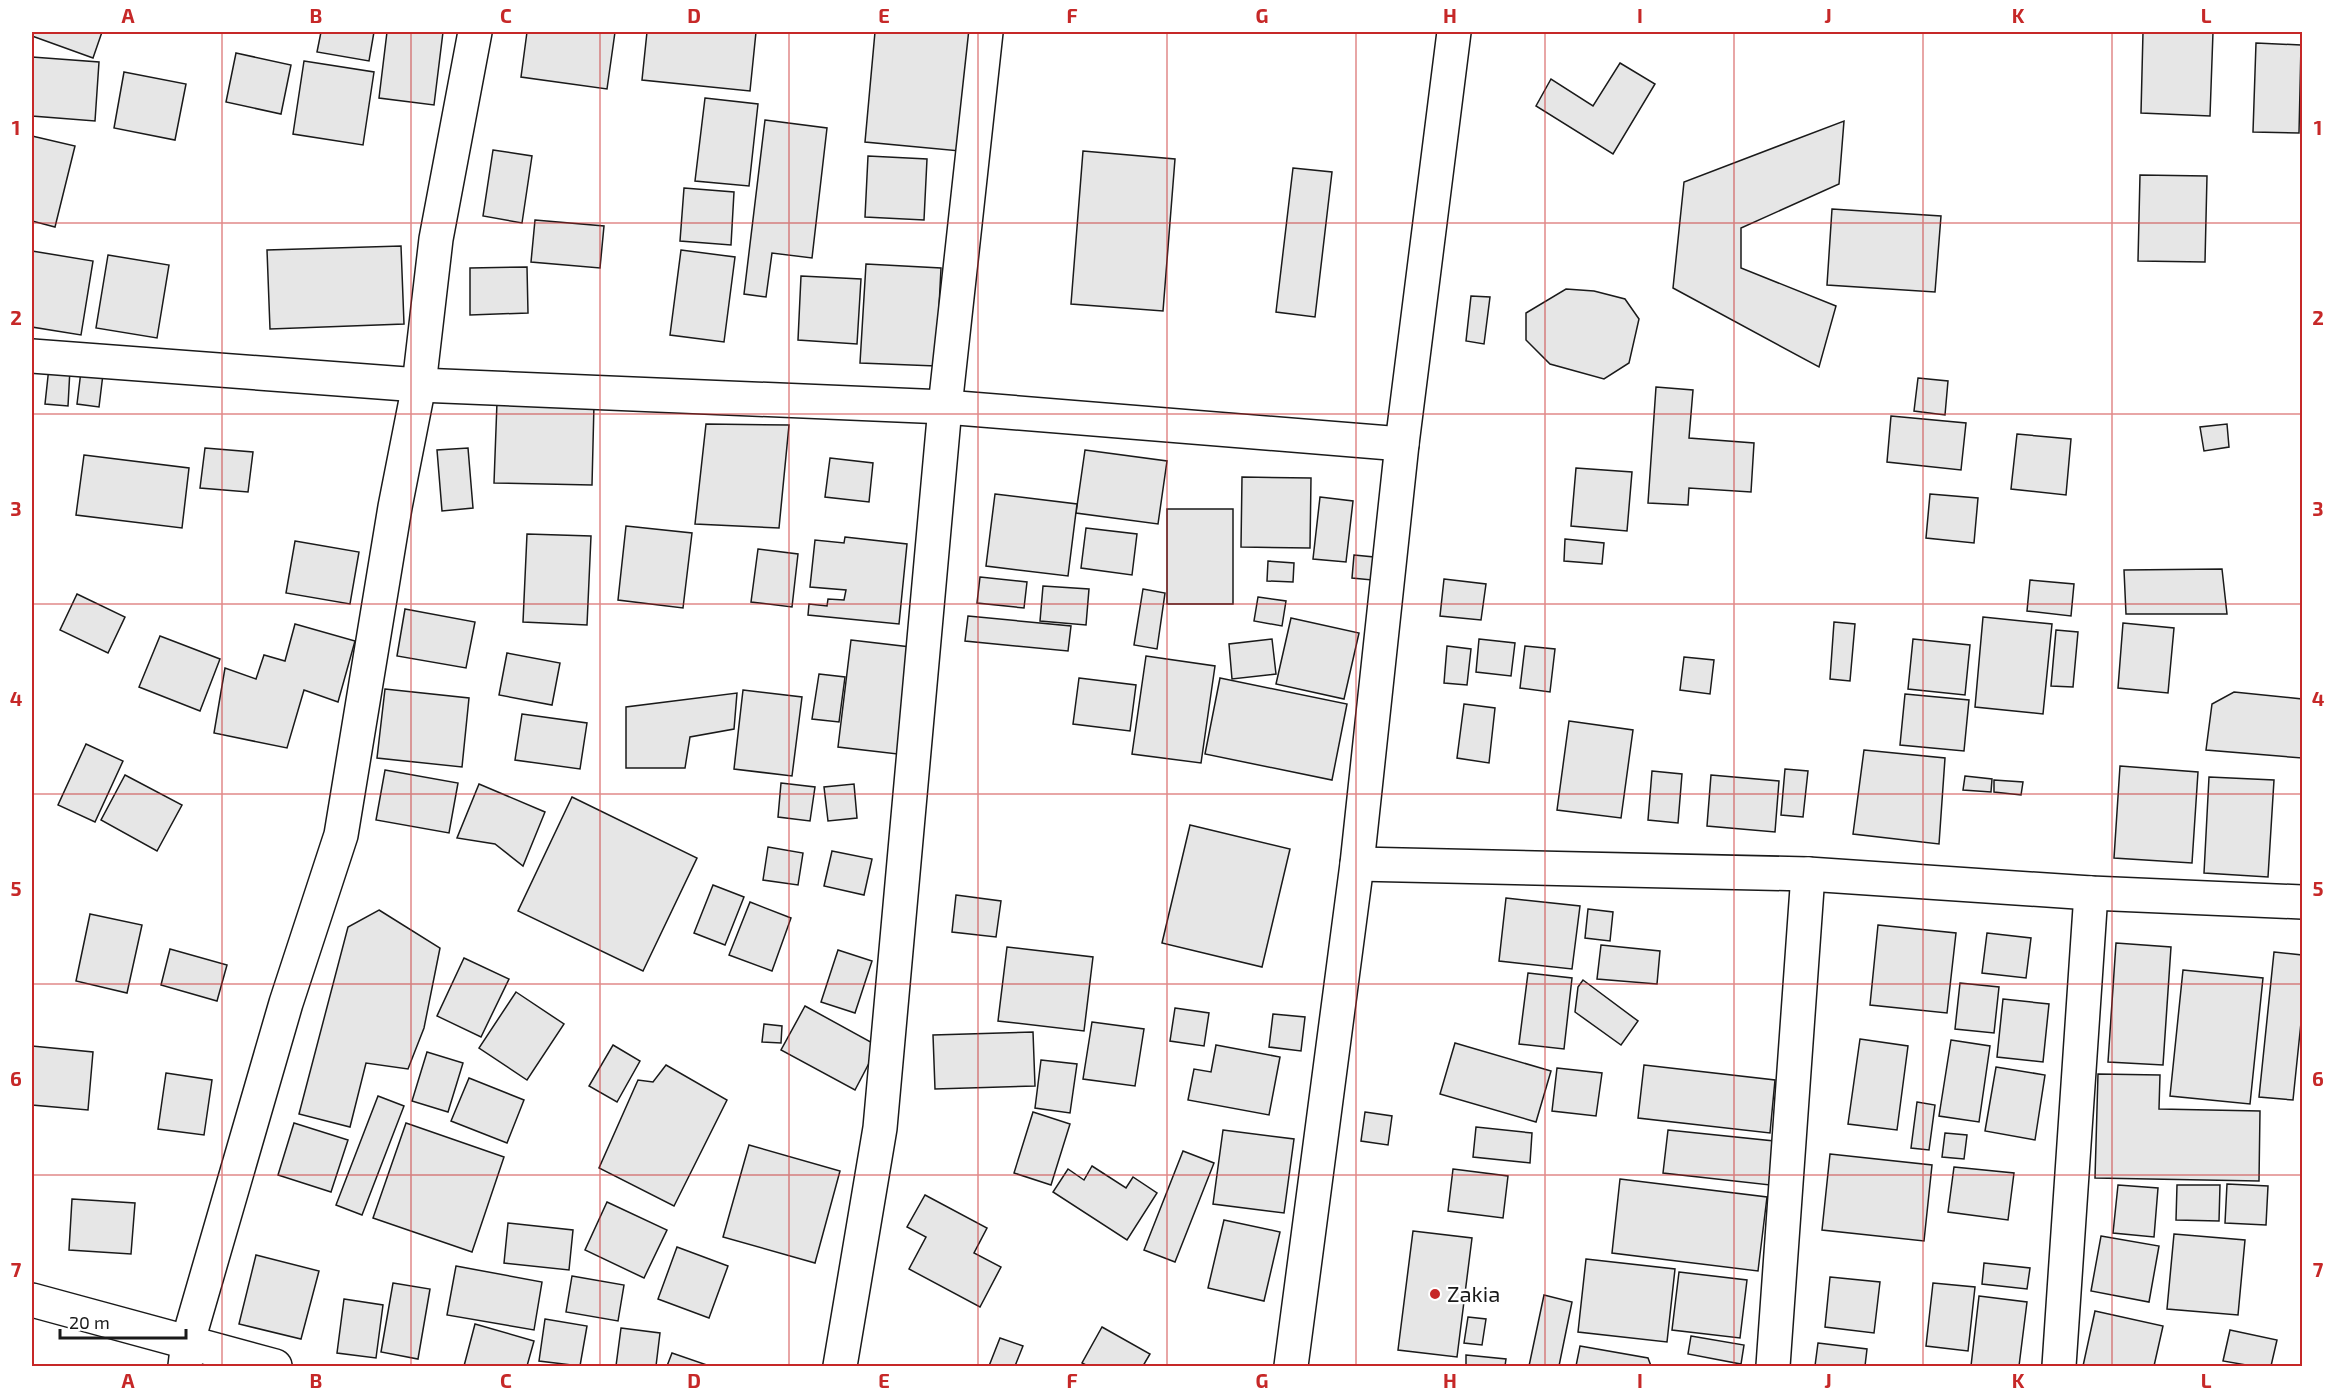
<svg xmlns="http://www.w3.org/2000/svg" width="2334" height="1398" font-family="'Exo 2',sans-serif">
<rect width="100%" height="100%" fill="#fff"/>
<g fill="#e6e6e6" stroke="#1a1a1a" stroke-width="1.5">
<path d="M 33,32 L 102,32 L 93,58 L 32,36 Z"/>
<path d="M 321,32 L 374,32 L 369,61 L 317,52 Z"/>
<path d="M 387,32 L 443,32 L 434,105 L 379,98 Z"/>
<path d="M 527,32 L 615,32 L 607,89 L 521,77 Z"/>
<path d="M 647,32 L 756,32 L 750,91 L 642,80 Z"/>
<path d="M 875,32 L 971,32 L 960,151 L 865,142 Z"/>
<path d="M 2143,32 L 2213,32 L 2210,116 L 2141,113 Z"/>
<path d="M 2256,43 L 2301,45 L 2299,133 L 2253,132 Z"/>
<path d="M 236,53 L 291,65 L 281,114 L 226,102 Z"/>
<path d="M 32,57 L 99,62 L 95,121 L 32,116 Z"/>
<path d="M 304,61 L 374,72 L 363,145 L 293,134 Z"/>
<path d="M 1620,63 L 1655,84 L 1613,154 L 1536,106 L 1551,79 L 1593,106 Z"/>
<path d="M 124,72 L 186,84 L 175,140 L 114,128 Z"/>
<path d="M 705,98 L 758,104 L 749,186 L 695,181 Z"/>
<path d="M 765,120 L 827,128 L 812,258 L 772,253 L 766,297 L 744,294 Z"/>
<path d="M 1844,121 L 1839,184 L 1741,228 L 1741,268 L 1836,306 L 1819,367 L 1673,288 L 1684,182 Z"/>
<path d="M 32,136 L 75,146 L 55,227 L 32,221 Z"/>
<path d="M 493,150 L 532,156 L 522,223 L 483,216 Z"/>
<path d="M 1083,151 L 1175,159 L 1163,311 L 1071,304 Z"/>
<path d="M 868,156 L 927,159 L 924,220 L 865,217 Z"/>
<path d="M 1293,168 L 1332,172 L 1315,317 L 1276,312 Z"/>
<path d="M 2140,175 L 2207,176 L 2205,262 L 2138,261 Z"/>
<path d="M 684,188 L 734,192 L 731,245 L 680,241 Z"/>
<path d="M 1832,209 L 1941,216 L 1935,292 L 1827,285 Z"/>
<path d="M 535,220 L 604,226 L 600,268 L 531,262 Z"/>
<path d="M 401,246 L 404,324 L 270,329 L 267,250 Z"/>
<path d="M 681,250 L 735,257 L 724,342 L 670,335 Z"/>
<path d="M 32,251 L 93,261 L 81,335 L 32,327 Z"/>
<path d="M 108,255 L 169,265 L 157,338 L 96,328 Z"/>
<path d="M 866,264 L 941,268 L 936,366 L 860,363 Z"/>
<path d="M 527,267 L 528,313 L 470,315 L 470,268 Z"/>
<path d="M 801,276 L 861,279 L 857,344 L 798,340 Z"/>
<path d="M 1566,289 L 1594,291 L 1625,299 L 1639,319 L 1629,363 L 1604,379 L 1550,364 L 1526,340 L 1526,313 Z"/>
<path d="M 1471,296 L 1490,297 L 1484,344 L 1466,341 Z"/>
<path d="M 49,367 L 70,369 L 68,406 L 45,404 Z"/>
<path d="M 81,371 L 103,374 L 99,407 L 77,404 Z"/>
<path d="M 1918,378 L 1948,381 L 1945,415 L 1914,411 Z"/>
<path d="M 1656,387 L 1693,390 L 1689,438 L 1754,443 L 1751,492 L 1689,488 L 1688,505 L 1648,503 Z"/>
<path d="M 497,402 L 594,404 L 592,485 L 494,483 Z"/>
<path d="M 1891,416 L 1966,423 L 1961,470 L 1887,462 Z"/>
<path d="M 706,424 L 789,425 L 779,528 L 695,524 Z"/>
<path d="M 2227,424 L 2229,447 L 2204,451 L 2200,427 Z"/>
<path d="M 2017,434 L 2071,439 L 2066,495 L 2011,489 Z"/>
<path d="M 205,448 L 253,452 L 248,492 L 200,488 Z"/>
<path d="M 468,448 L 473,508 L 442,511 L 437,450 Z"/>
<path d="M 1085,450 L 1167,461 L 1158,524 L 1076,513 Z"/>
<path d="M 84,455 L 189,468 L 182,528 L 76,515 Z"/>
<path d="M 830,458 L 873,463 L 869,502 L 825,497 Z"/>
<path d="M 1576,468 L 1632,472 L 1627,531 L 1571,526 Z"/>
<path d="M 1242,477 L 1311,478 L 1310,548 L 1241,547 Z"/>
<path d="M 995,494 L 1077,504 L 1068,576 L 986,566 Z"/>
<path d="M 1930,494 L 1978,498 L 1974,543 L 1926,538 Z"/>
<path d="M 1320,497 L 1353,501 L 1346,562 L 1313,559 Z"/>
<rect x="1167" y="509" width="66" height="95"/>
<path d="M 626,526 L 692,533 L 683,608 L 618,600 Z"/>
<path d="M 1086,528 L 1137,534 L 1132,575 L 1081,568 Z"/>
<path d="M 527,534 L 591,536 L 587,625 L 523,622 Z"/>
<path d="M 845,537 L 907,544 L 899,624 L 808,615 L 809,604 L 827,606 L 828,599 L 844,600 L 846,590 L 810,587 L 815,540 L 844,543 Z"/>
<path d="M 1565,539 L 1604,543 L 1602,564 L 1564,561 Z"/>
<path d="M 295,541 L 359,552 L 350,604 L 286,593 Z"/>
<path d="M 758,549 L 798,554 L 792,607 L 751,602 Z"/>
<path d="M 1354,555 L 1374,557 L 1372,580 L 1352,578 Z"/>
<path d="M 1268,561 L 1294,563 L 1293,582 L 1267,581 Z"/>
<path d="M 2222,569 L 2227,614 L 2126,614 L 2124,570 Z"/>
<path d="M 980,577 L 1027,582 L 1024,608 L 977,603 Z"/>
<path d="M 1444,579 L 1486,584 L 1481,620 L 1440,616 Z"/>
<path d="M 2030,580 L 2074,584 L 2071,616 L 2027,611 Z"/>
<path d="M 1043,586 L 1089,589 L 1086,625 L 1040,621 Z"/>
<path d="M 1143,589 L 1165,593 L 1157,649 L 1134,645 Z"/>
<path d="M 77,594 L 125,617 L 108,653 L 60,630 Z"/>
<path d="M 1258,597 L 1286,601 L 1282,626 L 1254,621 Z"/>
<path d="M 405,609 L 475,622 L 466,668 L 397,656 Z"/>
<path d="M 968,616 L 1071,626 L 1068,651 L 965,641 Z"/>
<path d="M 1983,617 L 2052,624 L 2043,714 L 1975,707 Z"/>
<path d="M 1291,618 L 1359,633 L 1344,699 L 1276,684 Z"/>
<path d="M 1834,622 L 1855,624 L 1850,681 L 1830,679 Z"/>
<path d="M 2123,623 L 2174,628 L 2168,693 L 2118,688 Z"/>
<path d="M 295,624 L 355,641 L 338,702 L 304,690 L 287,748 L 214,733 L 225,668 L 256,679 L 264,655 L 285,661 Z"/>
<path d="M 2056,630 L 2078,632 L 2073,687 L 2051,686 Z"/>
<path d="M 160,636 L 220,659 L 200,711 L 139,687 Z"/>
<path d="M 1272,639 L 1276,674 L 1232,679 L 1229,644 Z"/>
<path d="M 1479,639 L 1515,643 L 1511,676 L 1476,672 Z"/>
<path d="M 1913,639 L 1970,645 L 1965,695 L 1908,689 Z"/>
<path d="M 851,640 L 919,648 L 906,755 L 838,747 Z"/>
<path d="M 1447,646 L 1471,649 L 1467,685 L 1444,683 Z"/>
<path d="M 1525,646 L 1555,649 L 1550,692 L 1520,688 Z"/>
<path d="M 507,653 L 560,663 L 552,705 L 499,695 Z"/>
<path d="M 1146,656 L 1215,666 L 1201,763 L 1132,754 Z"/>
<path d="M 1684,657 L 1714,660 L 1710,694 L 1680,690 Z"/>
<path d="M 819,674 L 845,677 L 839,722 L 812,719 Z"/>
<path d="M 1079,678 L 1136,685 L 1130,731 L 1073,724 Z"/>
<path d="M 1220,678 L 1347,704 L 1332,780 L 1205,754 Z"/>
<path d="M 385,689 L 469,698 L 462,767 L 377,758 Z"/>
<path d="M 743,690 L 802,697 L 792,776 L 734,769 Z"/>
<path d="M 2234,692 L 2302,699 L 2302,758 L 2206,750 L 2212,704 Z"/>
<path d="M 737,693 L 734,729 L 690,737 L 685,768 L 626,768 L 626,707 Z"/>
<path d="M 1905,694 L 1969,700 L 1964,751 L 1900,745 Z"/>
<path d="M 1464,704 L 1495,708 L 1489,763 L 1457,758 Z"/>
<path d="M 522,714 L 587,723 L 580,769 L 515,760 Z"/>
<path d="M 1569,721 L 1633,730 L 1621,818 L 1557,810 Z"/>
<path d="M 86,744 L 123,761 L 95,822 L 58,805 Z"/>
<path d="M 1864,750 L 1945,758 L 1939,844 L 1853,834 Z"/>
<path d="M 2120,766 L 2198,772 L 2192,863 L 2114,858 Z"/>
<path d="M 1785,769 L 1808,771 L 1803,817 L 1781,815 Z"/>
<path d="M 385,770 L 458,783 L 449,833 L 376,820 Z"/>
<path d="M 1652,771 L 1682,774 L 1678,823 L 1648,820 Z"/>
<path d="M 125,775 L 182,805 L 157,851 L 101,820 Z"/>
<path d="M 1711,775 L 1779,781 L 1775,832 L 1707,826 Z"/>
<path d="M 1965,776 L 1992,779 L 1991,792 L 1963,790 Z"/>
<path d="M 2209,777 L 2274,780 L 2268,877 L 2204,873 Z"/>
<path d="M 1994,780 L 2023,782 L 2021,795 L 1994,792 Z"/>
<path d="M 781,783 L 815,787 L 810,821 L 778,817 Z"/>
<path d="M 479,784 L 545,812 L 523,866 L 495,844 L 457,838 Z"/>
<path d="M 854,784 L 857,818 L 828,821 L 824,787 Z"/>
<path d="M 572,797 L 697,858 L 643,971 L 518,911 Z"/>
<path d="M 1190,825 L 1290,849 L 1262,967 L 1162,943 Z"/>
<path d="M 768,847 L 803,853 L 798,885 L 763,880 Z"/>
<path d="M 832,851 L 872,859 L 864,895 L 824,886 Z"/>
<path d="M 713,885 L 744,897 L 725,945 L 694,933 Z"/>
<path d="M 956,895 L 1001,901 L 996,937 L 952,932 Z"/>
<path d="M 1506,898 L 1580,906 L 1572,969 L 1499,961 Z"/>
<path d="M 750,902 L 791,918 L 772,971 L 729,955 Z"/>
<path d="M 1588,909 L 1613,912 L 1610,941 L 1585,938 Z"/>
<path d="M 379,910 L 440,948 L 424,1028 L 408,1069 L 366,1063 L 350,1127 L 299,1114 L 348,927 Z"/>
<path d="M 90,914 L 142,925 L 127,993 L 76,981 Z"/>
<path d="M 1878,925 L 1956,933 L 1947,1013 L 1870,1005 Z"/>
<path d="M 1987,933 L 2031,938 L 2026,978 L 1982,973 Z"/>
<path d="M 2116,943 L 2171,947 L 2163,1065 L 2108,1062 Z"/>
<path d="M 1601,945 L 1660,951 L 1657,984 L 1597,979 Z"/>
<path d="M 1007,947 L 1093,957 L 1084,1031 L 998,1021 Z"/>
<path d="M 170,949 L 227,965 L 217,1001 L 161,985 Z"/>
<path d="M 838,950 L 872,961 L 855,1013 L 821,1002 Z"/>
<path d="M 2274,952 L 2302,955 L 2302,1013 L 2293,1100 L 2259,1097 Z"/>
<path d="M 464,958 L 509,979 L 481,1037 L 437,1016 Z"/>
<path d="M 2183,970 L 2263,978 L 2250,1104 L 2170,1096 Z"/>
<path d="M 1528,973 L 1572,978 L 1564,1049 L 1519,1044 Z"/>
<path d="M 1583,980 L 1638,1021 L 1621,1045 L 1575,1012 L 1578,987 Z"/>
<path d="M 1960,983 L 1999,987 L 1994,1033 L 1955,1029 Z"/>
<path d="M 516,992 L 564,1024 L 527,1080 L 479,1048 Z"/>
<path d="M 2003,999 L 2049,1004 L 2043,1062 L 1997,1057 Z"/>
<path d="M 805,1006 L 878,1046 L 855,1090 L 781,1050 Z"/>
<path d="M 1175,1008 L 1209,1013 L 1204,1046 L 1170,1041 Z"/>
<path d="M 1273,1014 L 1305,1017 L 1301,1051 L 1269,1047 Z"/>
<path d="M 1092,1022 L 1144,1029 L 1135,1086 L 1083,1079 Z"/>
<path d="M 764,1024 L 782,1026 L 781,1043 L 762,1042 Z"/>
<path d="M 1033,1032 L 1035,1086 L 935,1089 L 933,1035 Z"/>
<path d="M 1860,1039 L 1908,1046 L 1897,1130 L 1848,1124 Z"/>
<path d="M 1951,1040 L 1990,1046 L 1979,1122 L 1939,1116 Z"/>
<path d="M 1455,1043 L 1551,1071 L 1536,1122 L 1440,1094 Z"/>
<path d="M 613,1045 L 640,1061 L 617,1102 L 589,1086 Z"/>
<path d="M 1216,1045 L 1280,1057 L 1269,1115 L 1188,1100 L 1194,1069 L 1211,1072 Z"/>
<path d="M 32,1046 L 93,1052 L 88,1110 L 32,1105 Z"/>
<path d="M 427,1052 L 463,1063 L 448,1112 L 412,1101 Z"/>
<path d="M 1041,1060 L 1077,1064 L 1070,1113 L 1035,1108 Z"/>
<path d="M 666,1065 L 727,1100 L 674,1206 L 599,1168 L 638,1080 L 653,1082 Z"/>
<path d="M 1644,1065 L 1775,1080 L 1770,1133 L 1638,1118 Z"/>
<path d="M 1996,1067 L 2045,1075 L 2035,1140 L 1985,1131 Z"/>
<path d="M 1557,1068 L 1602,1073 L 1596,1116 L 1552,1111 Z"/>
<path d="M 166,1073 L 212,1080 L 204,1135 L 158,1129 Z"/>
<path d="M 2098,1074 L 2160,1075 L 2159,1109 L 2260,1111 L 2259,1181 L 2095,1178 Z"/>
<path d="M 469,1078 L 524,1100 L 507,1143 L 451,1121 Z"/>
<path d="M 378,1096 L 404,1106 L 362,1215 L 336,1205 Z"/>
<path d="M 1917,1102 L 1935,1105 L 1929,1150 L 1911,1148 Z"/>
<path d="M 1033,1112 L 1070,1124 L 1051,1185 L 1014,1173 Z"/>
<path d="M 1365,1112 L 1392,1116 L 1388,1145 L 1361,1141 Z"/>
<path d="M 294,1123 L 348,1140 L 331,1192 L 278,1175 Z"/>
<path d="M 406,1123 L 504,1157 L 472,1252 L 373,1218 Z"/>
<path d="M 1476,1127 L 1532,1133 L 1530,1163 L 1473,1157 Z"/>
<path d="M 1223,1130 L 1294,1139 L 1284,1213 L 1213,1204 Z"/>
<path d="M 1668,1130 L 1774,1141 L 1770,1185 L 1663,1173 Z"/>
<path d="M 1945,1133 L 1967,1135 L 1964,1159 L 1942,1157 Z"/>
<path d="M 749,1145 L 840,1171 L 815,1263 L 723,1237 Z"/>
<path d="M 1183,1151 L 1214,1163 L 1175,1262 L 1144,1250 Z"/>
<path d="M 1830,1154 L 1932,1165 L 1924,1241 L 1822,1230 Z"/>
<path d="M 1092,1166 L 1126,1188 L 1133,1177 L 1157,1193 L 1127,1240 L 1053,1192 L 1068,1169 L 1084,1180 Z"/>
<path d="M 1954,1167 L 2014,1173 L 2008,1220 L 1948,1212 Z"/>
<path d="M 1453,1169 L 1508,1176 L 1503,1218 L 1448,1211 Z"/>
<path d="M 1620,1179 L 1767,1197 L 1758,1271 L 1612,1253 Z"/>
<path d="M 2227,1184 L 2268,1186 L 2266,1225 L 2225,1223 Z"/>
<path d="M 2118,1185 L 2158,1188 L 2154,1237 L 2113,1233 Z"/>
<path d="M 2177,1185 L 2220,1185 L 2219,1221 L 2176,1220 Z"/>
<path d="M 925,1195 L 987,1228 L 974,1253 L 1001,1267 L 980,1307 L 909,1269 L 926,1237 L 907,1227 Z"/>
<path d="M 72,1199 L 135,1203 L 131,1254 L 69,1250 Z"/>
<path d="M 607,1202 L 667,1230 L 644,1278 L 585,1250 Z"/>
<path d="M 1224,1220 L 1280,1232 L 1264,1301 L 1208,1288 Z"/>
<path d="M 508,1223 L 573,1230 L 569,1270 L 504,1263 Z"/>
<path d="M 1413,1231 L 1472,1238 L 1457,1357 L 1398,1350 Z"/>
<path d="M 2174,1234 L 2245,1240 L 2238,1315 L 2167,1309 Z"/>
<path d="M 2101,1236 L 2159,1246 L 2149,1302 L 2091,1291 Z"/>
<path d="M 677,1247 L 728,1266 L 709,1318 L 658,1299 Z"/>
<path d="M 256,1255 L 319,1271 L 301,1339 L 239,1324 Z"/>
<path d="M 1586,1259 L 1675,1269 L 1667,1342 L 1578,1332 Z"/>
<path d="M 1984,1263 L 2030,1268 L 2027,1289 L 1982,1284 Z"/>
<path d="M 456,1266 L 542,1282 L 534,1330 L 447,1315 Z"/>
<path d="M 1679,1272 L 1747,1280 L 1740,1338 L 1672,1330 Z"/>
<path d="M 572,1276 L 624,1285 L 618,1321 L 566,1312 Z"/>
<path d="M 1830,1277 L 1880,1282 L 1874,1333 L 1825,1327 Z"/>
<path d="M 393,1283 L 430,1289 L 418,1359 L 381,1352 Z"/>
<path d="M 1933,1283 L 1975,1287 L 1968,1351 L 1926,1346 Z"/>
<path d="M 1544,1295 L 1572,1302 L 1559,1366 L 1529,1366 Z"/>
<path d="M 1979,1296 L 2027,1302 L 2019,1366 L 1971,1366 Z"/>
<path d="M 344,1299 L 383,1305 L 376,1358 L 337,1353 Z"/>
<path d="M 2095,1311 L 2163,1326 L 2154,1366 L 2083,1366 Z"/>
<path d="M 1468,1317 L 1486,1319 L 1482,1345 L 1464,1343 Z"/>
<path d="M 545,1319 L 587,1326 L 580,1366 L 539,1361 Z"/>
<path d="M 475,1324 L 534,1341 L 527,1366 L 464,1366 Z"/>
<path d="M 1102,1327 L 1150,1354 L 1143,1366 L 1088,1366 L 1082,1363 Z"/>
<path d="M 621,1328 L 660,1333 L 656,1366 L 616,1366 Z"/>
<path d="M 2230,1330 L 2277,1340 L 2271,1366 L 2252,1366 L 2223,1361 Z"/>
<path d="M 1691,1336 L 1744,1345 L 1741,1364 L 1688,1354 Z"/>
<path d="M 1000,1338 L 1023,1346 L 1015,1366 L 989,1366 Z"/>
<path d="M 1818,1343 L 1867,1349 L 1865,1366 L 1815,1366 Z"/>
<path d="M 1580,1346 L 1648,1358 L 1651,1366 L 1576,1366 Z"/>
<path d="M 672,1353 L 707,1365 L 706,1366 L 667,1366 Z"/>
<path d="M 1466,1355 L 1506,1359 L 1505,1366 L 1466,1366 Z"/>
</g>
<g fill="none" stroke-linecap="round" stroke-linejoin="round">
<defs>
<g id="minor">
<path d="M 32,356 L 419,385 L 945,407 L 1402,444"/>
<path d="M 1357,864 L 1808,874 L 2091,893 L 2302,902"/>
<path d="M 32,1300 L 275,1366"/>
<path d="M 185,1366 L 188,1341 L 286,1003 L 341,835 L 395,507 L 419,385 L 436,239 L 475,32"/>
<path d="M 840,1366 L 880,1128 L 945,407 L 986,32"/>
<path d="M 1291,1366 L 1357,864 L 1402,444 L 1454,32"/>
<path d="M 1773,1366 L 1808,874"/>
<path d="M 2059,1366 L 2091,893"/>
</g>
</defs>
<use href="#minor" stroke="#1a1a1a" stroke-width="36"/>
<use href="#minor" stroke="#fff" stroke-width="33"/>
</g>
<path fill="none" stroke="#c62828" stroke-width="1.5" stroke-opacity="0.55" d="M 222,32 L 222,1366M 411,32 L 411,1366M 600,32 L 600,1366M 789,32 L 789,1366M 978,32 L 978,1366M 1167,32 L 1167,1366M 1356,32 L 1356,1366M 1545,32 L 1545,1366M 1734,32 L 1734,1366M 1923,32 L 1923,1366M 2112,32 L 2112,1366M 32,223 L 2302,223M 32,414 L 2302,414M 32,604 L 2302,604M 32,794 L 2302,794M 32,984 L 2302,984M 32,1175 L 2302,1175"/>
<circle fill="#c62828" stroke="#fff" stroke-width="2" cx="1435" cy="1294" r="6"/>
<g text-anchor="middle" stroke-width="4.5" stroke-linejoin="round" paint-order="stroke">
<g font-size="22" fill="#1a1a1a" stroke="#fff" text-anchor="start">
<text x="1447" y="1302">Zakia</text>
</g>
</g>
<rect width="2334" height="1398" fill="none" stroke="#ffffff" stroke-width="66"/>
<path d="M60 1329v9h126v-9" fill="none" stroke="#1a1a1a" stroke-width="3"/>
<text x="69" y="1329" font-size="18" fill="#1a1a1a" stroke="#ffffff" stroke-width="4.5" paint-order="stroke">20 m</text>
<rect x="33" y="33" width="2268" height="1332" fill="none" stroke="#c62828" stroke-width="2"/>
<g font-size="20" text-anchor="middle" font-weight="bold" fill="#c62828">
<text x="128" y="23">A</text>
<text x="316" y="23">B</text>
<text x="506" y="23">C</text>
<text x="694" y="23">D</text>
<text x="884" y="23">E</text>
<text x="1072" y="23">F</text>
<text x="1262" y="23">G</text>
<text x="1450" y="23">H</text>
<text x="1640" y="23">I</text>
<text x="1828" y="23">J</text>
<text x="2018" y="23">K</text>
<text x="2206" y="23">L</text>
<text x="16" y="135">1</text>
<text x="2318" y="135">1</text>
<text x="16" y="325">2</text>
<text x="2318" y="325">2</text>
<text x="16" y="516">3</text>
<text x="2318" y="516">3</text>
<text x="16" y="706">4</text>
<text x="2318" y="706">4</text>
<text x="16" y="896">5</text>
<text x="2318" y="896">5</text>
<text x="16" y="1086">6</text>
<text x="2318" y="1086">6</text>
<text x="16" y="1277">7</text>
<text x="2318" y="1277">7</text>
<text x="128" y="1388">A</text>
<text x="316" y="1388">B</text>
<text x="506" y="1388">C</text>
<text x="694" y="1388">D</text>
<text x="884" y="1388">E</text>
<text x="1072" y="1388">F</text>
<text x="1262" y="1388">G</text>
<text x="1450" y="1388">H</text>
<text x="1640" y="1388">I</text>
<text x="1828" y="1388">J</text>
<text x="2018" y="1388">K</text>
<text x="2206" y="1388">L</text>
</g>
</svg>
